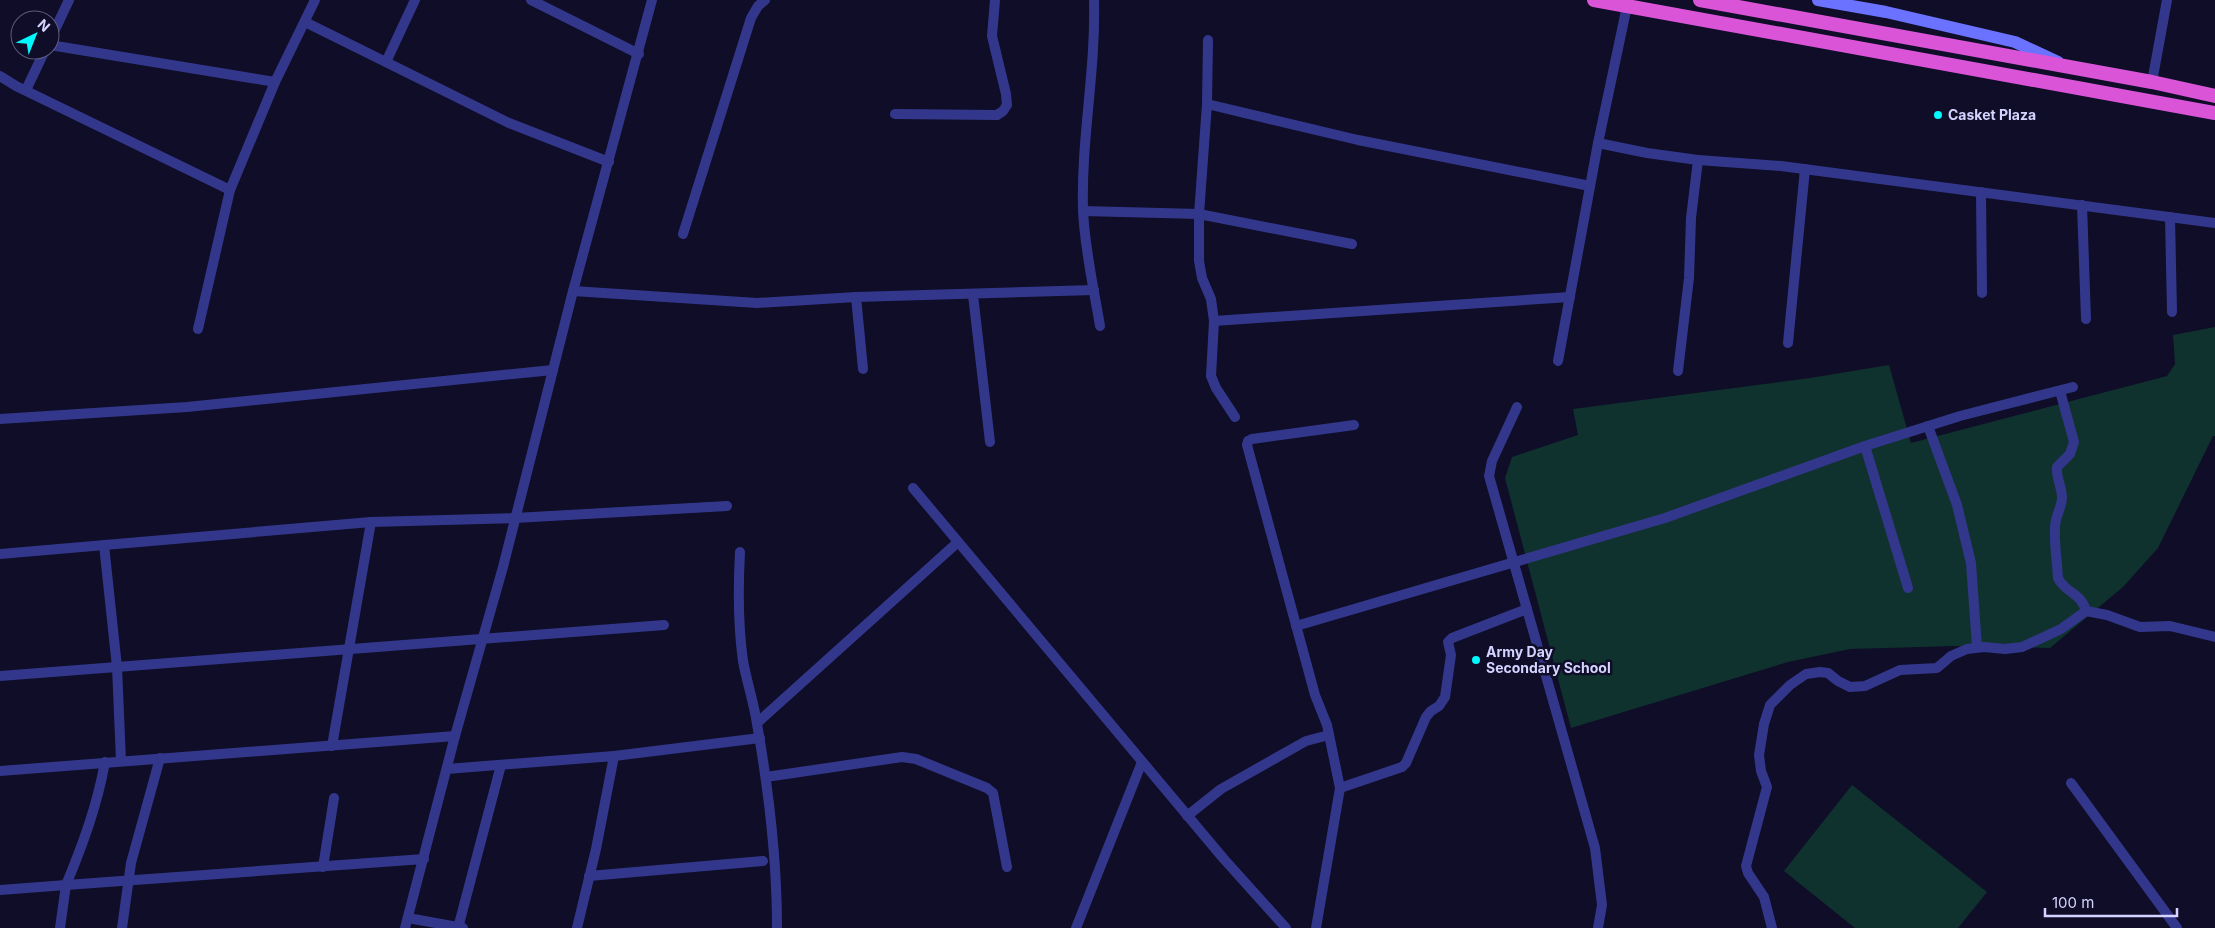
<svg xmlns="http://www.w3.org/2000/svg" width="2215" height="928" font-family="Inter,sans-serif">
<rect width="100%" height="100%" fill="#0f0d27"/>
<g fill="#0f322e">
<path d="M 2215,327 L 2215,436 L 2213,436 L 2158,548 L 2123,587 L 2050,648 L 1955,646 L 1850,649 L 1788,662 L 1571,728 L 1505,478 L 1512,457 L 1578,435 L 1573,409 L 1810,378 L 1889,365 L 1911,443 L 2167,376 L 2175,364 L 2173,335 Z"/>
<path d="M 1852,785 L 1987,892 L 1958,928 L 1855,928 L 1784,871 Z"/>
</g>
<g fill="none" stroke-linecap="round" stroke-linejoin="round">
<g stroke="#33378b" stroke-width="10">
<path d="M 531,0 L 639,54"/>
<path d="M 1094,0 C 1096,70 1081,139 1083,209 C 1084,245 1094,290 1100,326"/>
<path d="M 305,22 L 509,123 L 609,162"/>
<path d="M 50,40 L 69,0"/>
<path d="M 1208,40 L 1207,104 L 1199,214 L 1199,261 L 1202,278 L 1211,299 L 1214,321 L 1211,376 L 1216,388 L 1235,417"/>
<path d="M 50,45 L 275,82"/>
<path d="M 386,62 L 415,0"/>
<path d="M 0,76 L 16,86 L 230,190"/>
<path d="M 2152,82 L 2167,0"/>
<path d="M 26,90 L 45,50"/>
<path d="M 1207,104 L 1358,140 L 1590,186"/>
<path d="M 895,114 L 997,115 L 1003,111 L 1007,105 L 1006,94 L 992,36 L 995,0"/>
<path d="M 1598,143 L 1647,153 L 1698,160 L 1781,166 L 2215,223"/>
<path d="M 1981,192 L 1982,293"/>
<path d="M 2082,205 L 2086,319"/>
<path d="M 1083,211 L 1199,214 L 1352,244"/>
<path d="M 2170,217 L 2172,312"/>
<path d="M 683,234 L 751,18 L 758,6 L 765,0"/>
<path d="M 573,291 L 757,303 L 856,297 L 1094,290"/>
<path d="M 973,295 L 990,442"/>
<path d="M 856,297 L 863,369"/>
<path d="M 1214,321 L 1570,297"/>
<path d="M 198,329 L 230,190 L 275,82 L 315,0"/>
<path d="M 1788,343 L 1805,169"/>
<path d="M 1558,361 L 1598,143 L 1627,6"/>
<path d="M 1678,371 L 1689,278 L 1691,218 L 1698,160"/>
<path d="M 2060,391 L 2074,442 L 2070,454 L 2057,467 C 2056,478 2062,487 2062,498 C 2062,507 2055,516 2055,527 C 2054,544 2057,561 2058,578 C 2065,593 2081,592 2086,611"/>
<path d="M 1517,407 L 1492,461 L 1489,476 L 1595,848 L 1602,905 L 1598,928"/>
<path d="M 0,419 L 187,407 L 553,370"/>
<path d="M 1928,426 L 1957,505 L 1971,563 L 1977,647"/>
<path d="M 1865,446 L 1908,588"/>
<path d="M 913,488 L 1223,858 L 1286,928"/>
<path d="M 104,545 L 117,667 L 121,761"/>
<path d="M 740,552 C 738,588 738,625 743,661 C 747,683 754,703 757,724 C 769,792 777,859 777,928"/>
<path d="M 0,554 L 371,522 L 515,518 L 727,506"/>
<path d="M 1296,626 L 1665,518 L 1865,446 L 1960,416 L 2073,387"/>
<path d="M 0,676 L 664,625"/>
<path d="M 757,723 L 958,542"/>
<path d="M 332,746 L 371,522"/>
<path d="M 614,756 L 760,738"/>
<path d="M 447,769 L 614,756 L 596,849 L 577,928"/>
<path d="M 0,771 L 455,736"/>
<path d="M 766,777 L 902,757 L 916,759 L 987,788 L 993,793 L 1007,867"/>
<path d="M 2071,783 L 2177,928"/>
<path d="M 1340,788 L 1402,767 L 1406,763 L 1426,717 L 1431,711 L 1439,706 L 1445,697 L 1451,655 L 1448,642 L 1452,638 L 1527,609"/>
<path d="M 1187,816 L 1221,789 L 1306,741 L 1329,735"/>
<path d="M 323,867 L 334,798"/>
<path d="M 589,876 L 763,861"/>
<path d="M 0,890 L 66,885 C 83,844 97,806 105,762"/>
<path d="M 408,918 L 463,928"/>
<path d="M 60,928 L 66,885 L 424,859"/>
<path d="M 122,928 L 131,863 L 160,758"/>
<path d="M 405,928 L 455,736 L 503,567 L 573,291 L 652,0"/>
<path d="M 458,928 L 501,765"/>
<path d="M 1076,928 L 1142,762"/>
<path d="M 1316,928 L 1340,788 L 1327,725 L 1315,695 L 1247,445 L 1248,441 L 1252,439 L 1354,425"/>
<path d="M 1772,928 L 1764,897 L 1748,873 L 1746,866 L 1767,787 L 1761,771 L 1759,755 L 1764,724 L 1770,705 L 1790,685 L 1806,674 L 1820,672 L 1828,673 L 1838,681 L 1850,687 L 1865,686 L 1900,670 L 1937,668 L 1951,656 L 1967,649 L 1984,647 L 2005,649 L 2022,647 L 2061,629 L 2086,611 L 2107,615 L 2140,627 L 2170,626 L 2215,637"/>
</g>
<path stroke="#6a72ff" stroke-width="12" d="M 1818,0 L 1886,12 L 2015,42 L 2058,62"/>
<g stroke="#da54d8" stroke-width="14">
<path d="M 1594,0 L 2215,113"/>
<path d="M 1700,0 L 2152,82 L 2215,96"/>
</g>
</g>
<g fill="#00f9fe" stroke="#0f0d27" stroke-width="2">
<circle cx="1938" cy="115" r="5"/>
<circle cx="1476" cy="660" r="5"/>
</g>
<g text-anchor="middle" stroke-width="5" stroke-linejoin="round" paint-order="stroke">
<g font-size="14" font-weight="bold" fill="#d5d3ff" stroke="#0f0d27" text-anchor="start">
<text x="1948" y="120">Casket Plaza</text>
<text x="1486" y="657">Army Day<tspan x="1486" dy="16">Secondary School</tspan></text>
</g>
</g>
<g transform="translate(35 35) rotate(43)"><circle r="24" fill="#0f0d27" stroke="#5e5c7d"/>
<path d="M0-4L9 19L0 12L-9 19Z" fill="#00f9fe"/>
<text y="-8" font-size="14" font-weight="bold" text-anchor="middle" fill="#d5d3ff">N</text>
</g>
<path d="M2045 908v8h132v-8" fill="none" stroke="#d5d3ff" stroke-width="2.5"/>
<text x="2052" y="908" font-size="15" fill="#d5d3ff" stroke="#0f0d27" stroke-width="4" paint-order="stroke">100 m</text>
</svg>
